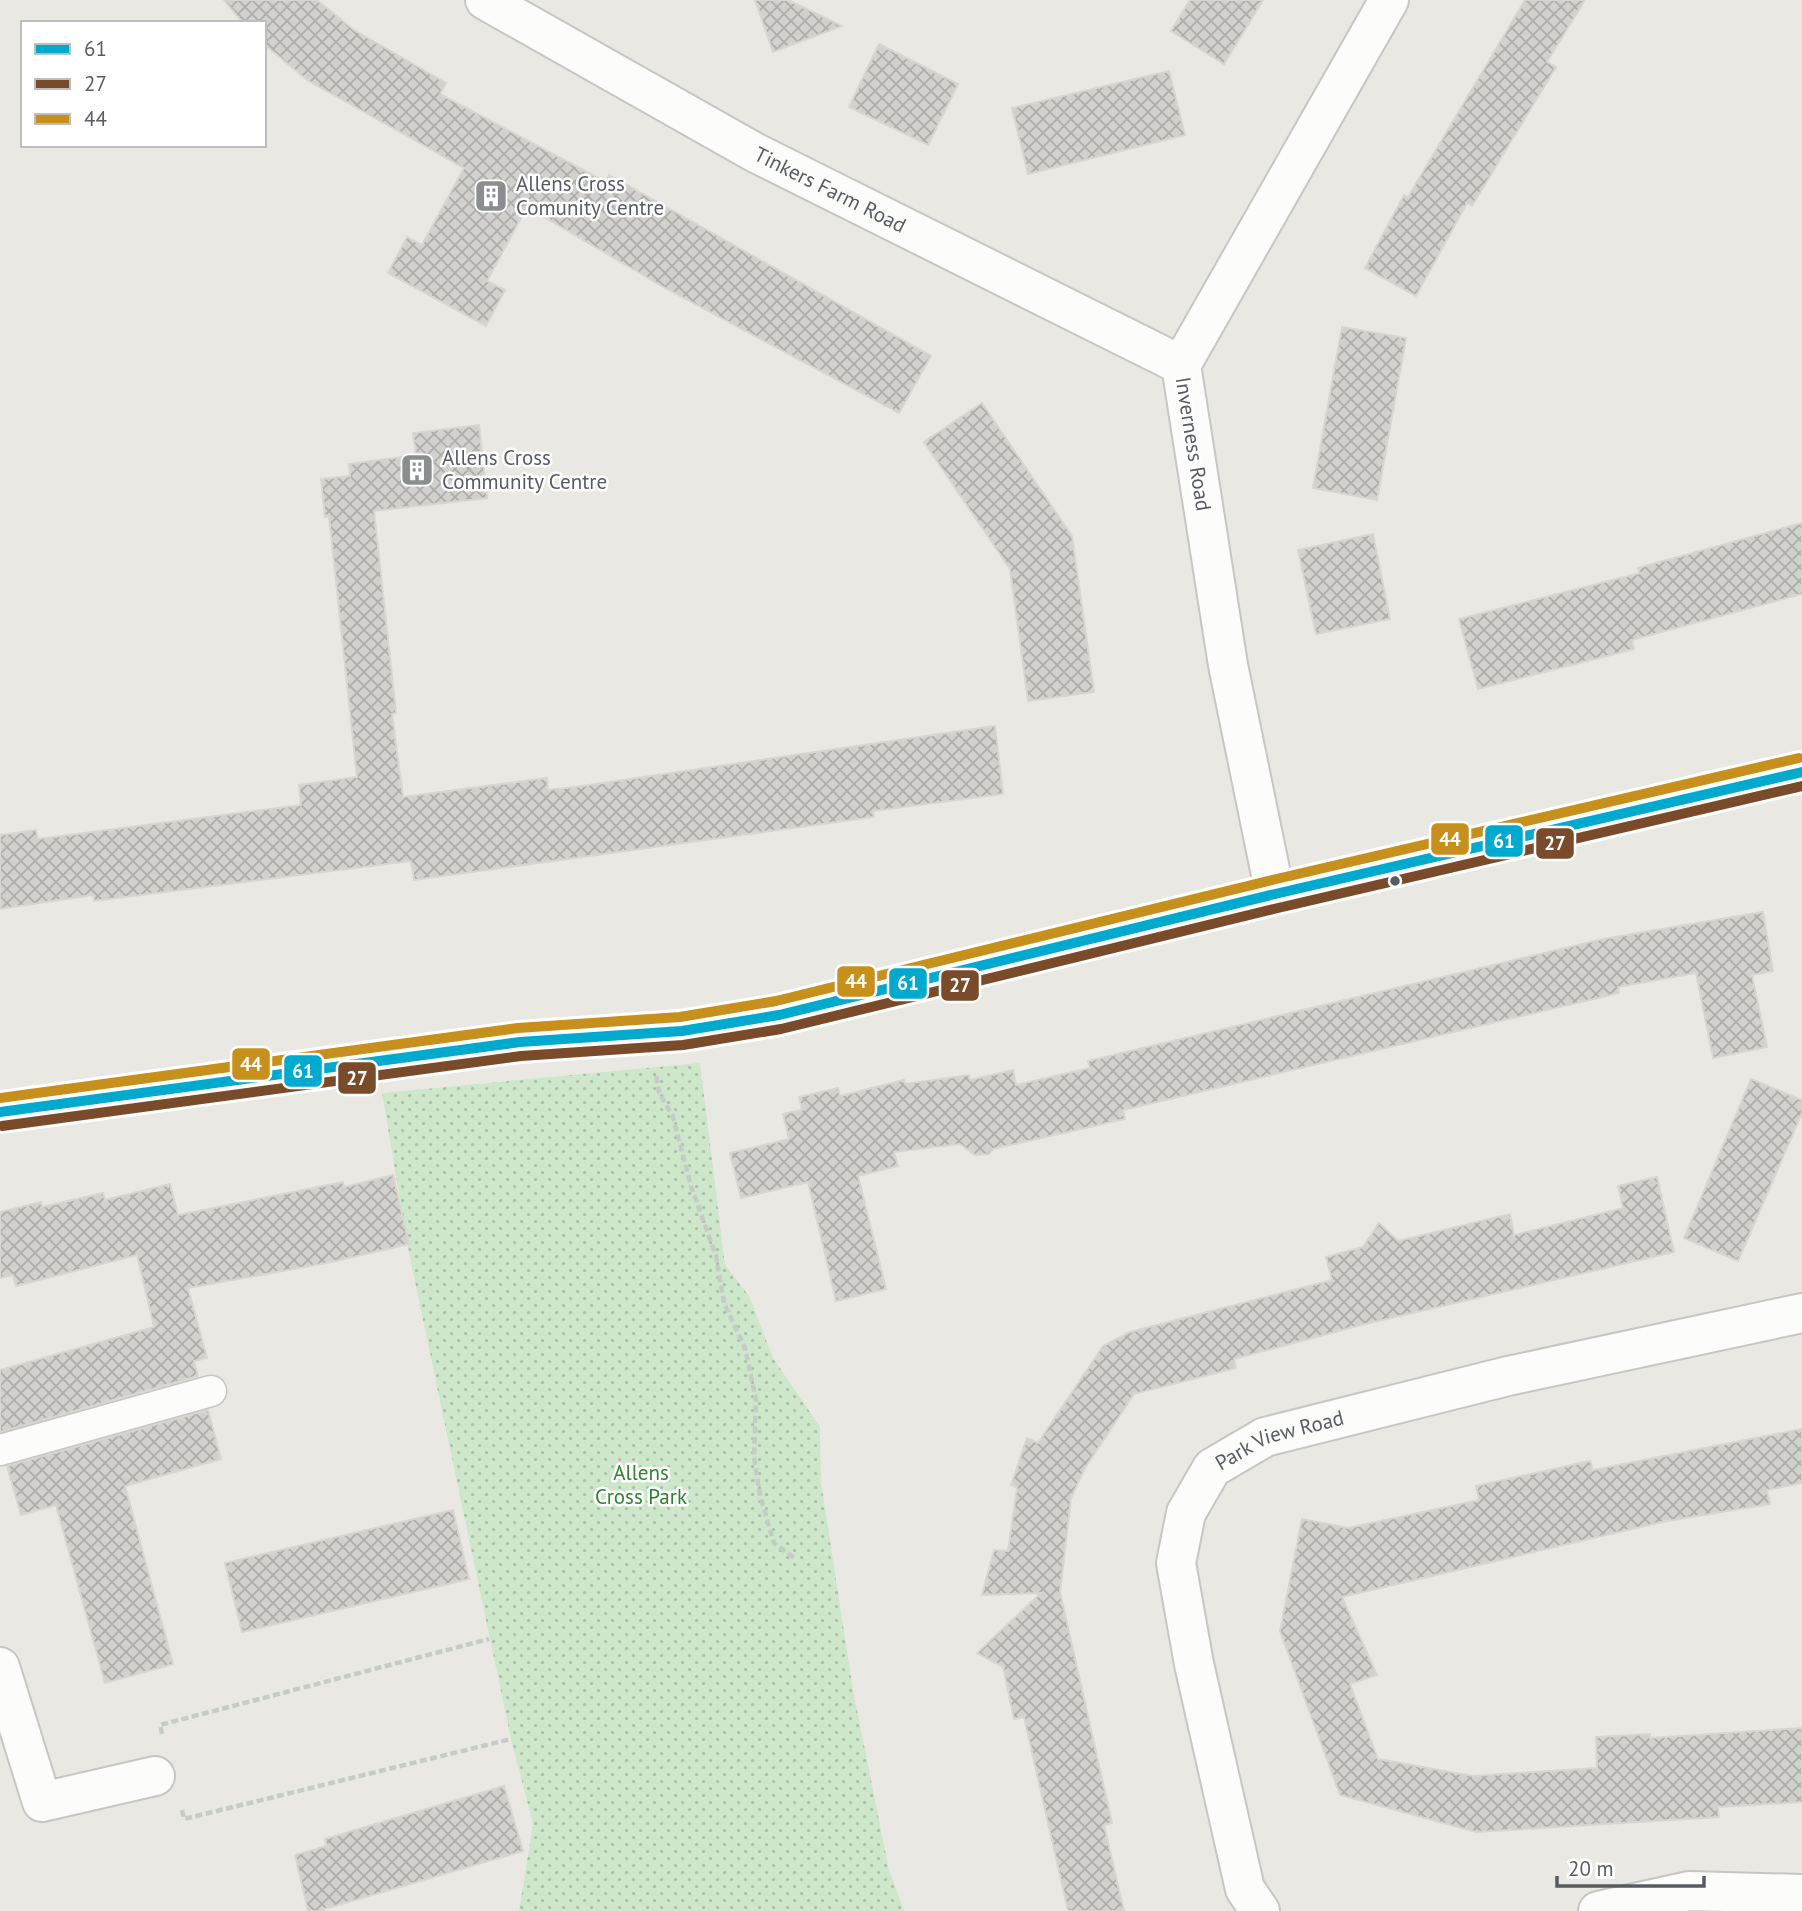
<svg xmlns="http://www.w3.org/2000/svg" width="1802" height="1911" font-family="'PT Sans',sans-serif">
<defs>
<pattern id="park-dots" width="8" height="8" patternUnits="userSpaceOnUse" patternTransform="scale(1.75)"><rect width="8" height="8" fill="#cee7cb"/><path d="M2 2h.1M6 6h.1" fill="none" stroke="#aabea8" stroke-width="1.8" stroke-linecap="round"/></pattern>
<pattern id="building-cross-hatch" width="8" height="8" patternUnits="userSpaceOnUse" patternTransform="scale(1.75)"><rect width="8" height="8" fill="#d2d1cd"/><path d="M0 0l8 8M0 8l8-8" fill="none" stroke="#adadaa"/></pattern>
</defs>
<rect width="100%" height="100%" fill="#eae8e2"/>
<path fill="url(#park-dots)" d="M 700,1063 L 725,1265 L 749,1296 L 773,1358 L 820,1427 L 821,1482 L 853,1690 L 889,1870 L 904,1911 L 519,1911 L 533,1824 L 511,1739 L 409,1253 L 382,1093 Z"/>
<g fill="url(#building-cross-hatch)" stroke="#d9d6d1" stroke-width="2">
<path d="M 224,0 L 317,0 L 354,30 L 446,83 L 440,94 L 606,182 L 609,175 L 931,356 L 899,413 L 665,288 L 527,207 L 487,281 L 505,290 L 486,326 L 388,273 L 407,237 L 422,245 L 464,168 L 307,80 L 264,44 L 264,23 L 243,23 Z"/>
<path d="M 755,0 L 788,0 L 842,26 L 773,52 Z"/>
<path d="M 1190,0 L 1263,0 L 1224,64 L 1171,31 Z"/>
<path d="M 1525,0 L 1585,0 L 1547,62 L 1556,67 L 1472,206 L 1467,203 L 1416,296 L 1365,268 L 1404,195 L 1408,197 Z"/>
<path d="M 879,44 L 958,84 L 928,145 L 849,107 Z"/>
<path d="M 1169,71 L 1185,135 L 1028,174 L 1012,108 Z"/>
<path d="M 1342,327 L 1406,338 L 1377,500 L 1313,488 Z"/>
<path d="M 982,403 L 1072,536 L 1094,692 L 1028,701 L 1010,569 L 924,442 Z"/>
<path d="M 479,425 L 487,498 L 374,511 L 396,713 L 392,714 L 403,797 L 547,778 L 548,790 L 575,787 L 995,726 L 1003,794 L 873,811 L 874,817 L 414,880 L 411,861 L 94,901 L 93,895 L 0,909 L 0,835 L 36,830 L 38,839 L 301,805 L 299,785 L 357,777 L 329,516 L 325,517 L 321,479 L 350,476 L 349,464 L 416,455 L 413,433 Z"/>
<path d="M 1802,523 L 1802,594 L 1632,640 L 1634,649 L 1478,689 L 1459,619 L 1640,573 L 1638,568 Z"/>
<path d="M 1373,534 L 1390,619 L 1316,634 L 1298,550 Z"/>
<path d="M 1763,912 L 1773,971 L 1752,975 L 1767,1047 L 1713,1058 L 1696,973 L 1618,987 L 1619,993 L 1123,1110 L 1125,1119 L 993,1149 L 989,1154 L 975,1155 L 960,1144 L 894,1152 L 898,1166 L 858,1176 L 886,1289 L 836,1301 L 808,1182 L 741,1198 L 730,1153 L 789,1139 L 783,1114 L 802,1110 L 799,1097 L 838,1088 L 840,1096 L 904,1080 L 905,1084 L 969,1075 L 970,1080 L 1013,1070 L 1016,1085 L 1090,1068 L 1088,1061 L 1603,939 Z"/>
<path d="M 1751,1079 L 1802,1100 L 1802,1113 L 1738,1261 L 1684,1238 Z"/>
<path d="M 393,1175 L 409,1244 L 327,1263 L 188,1288 L 207,1358 L 194,1361 L 198,1376 L 0,1432 L 0,1370 L 154,1327 L 137,1255 L 16,1286 L 13,1275 L 0,1278 L 0,1212 L 41,1202 L 42,1207 L 103,1193 L 105,1200 L 170,1184 L 178,1215 L 343,1182 L 344,1187 Z"/>
<path d="M 1657,1177 L 1674,1252 L 1361,1325 L 1234,1359 L 1236,1368 L 1134,1394 L 1085,1468 L 1071,1498 L 1060,1592 L 1112,1823 L 1104,1825 L 1124,1911 L 1068,1911 L 1024,1717 L 1014,1719 L 1003,1667 L 977,1653 L 1041,1593 L 982,1595 L 994,1550 L 1008,1551 L 1017,1488 L 1011,1485 L 1027,1438 L 1038,1443 L 1103,1346 L 1130,1332 L 1332,1280 L 1326,1257 L 1363,1247 L 1379,1223 L 1398,1241 L 1510,1214 L 1514,1235 L 1623,1208 L 1618,1186 Z"/>
<path d="M 208,1410 L 221,1459 L 125,1486 L 173,1664 L 105,1683 L 56,1505 L 21,1515 L 7,1466 Z"/>
<path d="M 1802,1429 L 1802,1483 L 1767,1490 L 1770,1504 L 1662,1522 L 1342,1597 L 1377,1675 L 1350,1684 L 1378,1759 L 1473,1776 L 1597,1768 L 1596,1737 L 1650,1734 L 1650,1738 L 1802,1728 L 1802,1802 L 1718,1807 L 1719,1817 L 1476,1832 L 1340,1795 L 1280,1631 L 1302,1519 L 1348,1528 L 1479,1500 L 1476,1486 L 1590,1461 L 1593,1470 Z"/>
<path d="M 453,1510 L 469,1579 L 242,1632 L 225,1563 Z"/>
<path d="M 504,1786 L 523,1851 L 318,1911 L 308,1911 L 295,1855 L 327,1846 L 325,1839 Z"/>
</g>
<g fill="none" stroke-linecap="round" stroke-linejoin="round">
<defs>
<path id="lane" d="M 0,1450 L 211,1391"/>
<g id="street">
<path id="s1" d="M 485,0 L 754,152 L 1181,365"/>
<path d="M 1275,894 L 1228,665 L 1181,365 L 1389,0"/>
<path d="M 0,1667 L 42,1802 L 155,1776"/>
<path id="s2" d="M 1260,1911 L 1245,1889 L 1194,1664 L 1176,1563 L 1186,1513 L 1212,1468 L 1265,1437 L 1508,1376 L 1802,1313"/>
<path d="M 1598,1911 L 1689,1891 L 1802,1894"/>
</g>
<path id="secondary" d="M 0,1112 L 520,1042 L 682,1031 L 779,1015 L 1275,894 L 1802,772"/>
</defs>
<use href="#lane" stroke="#c6c6c4" stroke-width="33"/>
<use href="#street" stroke="#c6c6c4" stroke-width="42"/>
<use href="#secondary" stroke="#c5c6c4" stroke-width="42"/>
<g stroke="#c5ccc8" stroke-width="4.5" stroke-dasharray="7 3.5" stroke-linecap="butt">
<path d="M 656,1076 L 659,1092 L 673,1117 L 691,1186 L 716,1256 L 724,1303 L 745,1348 L 756,1400 L 754,1457 L 760,1495 L 774,1543 L 796,1559"/>
<path d="M 162,1734 L 160,1725 L 489,1639"/>
<path d="M 182,1810 L 184,1819 L 511,1739"/>
</g>
<use href="#lane" stroke="#fcfcfb" stroke-width="30"/>
<use href="#street" stroke="#fcfcfb" stroke-width="38"/>
<use href="#secondary" stroke="#fcfcfb" stroke-width="38"/>
<defs>
<path id="bus-1" d="M 0,1112 L 520,1042 L 682,1031 L 779,1015 L 1275,894 L 1802,772"/>
<path id="bus-2" d="M 2,1126 L 521,1056 L 683,1045 L 781,1029 L 1278,908 L 1802,786"/>
<path id="bus-3" d="M 0,1098 L 518,1028 L 680,1017 L 776,1001 L 1272,880 L 1799,758"/>
</defs>
<use href="#bus-1" stroke="#fff" stroke-width="16"/>
<use href="#bus-2" stroke="#fff" stroke-width="16"/>
<use href="#bus-3" stroke="#fff" stroke-width="16"/>
<use href="#bus-1" stroke="#00a9ce" stroke-width="10"/>
<use href="#bus-2" stroke="#7a4b2a" stroke-width="10"/>
<use href="#bus-3" stroke="#c7901d" stroke-width="10"/>
</g>
<defs>
<symbol id="building-square" viewBox="-11 -11 22 22"><rect x="-9" y="-9" width="18" height="18" rx="4" fill="#8b8d8e" stroke="#fff"/><path d="M-4-6H4V6H1V3H-1V6H-4ZM-2.5-4.3h1.7v1.8h-1.7ZM.8-4.3h1.7v1.8H.8ZM-2.5-1h1.7V.8h-1.7ZM.8-1h1.7V.8H.8Z" fill="#fff"/></symbol>
</defs>
<g fill-rule="evenodd">
<use href="#building-square" x="472" y="177" width="38" height="38"/>
<use href="#building-square" x="398" y="451" width="38" height="38"/>
</g>
<circle fill="#585c61" stroke="#fff" stroke-width="2.5" cx="1395" cy="881" r="6"/>
<g text-anchor="middle" stroke-width="5" stroke-linejoin="round" paint-order="stroke">
<g font-size="21" fill="#585c61" stroke="#fff" text-anchor="start">
<text x="516" y="191">Allens Cross<tspan x="516" dy="24">Comunity Centre</tspan></text>
<text x="442" y="465">Allens Cross<tspan x="442" dy="24">Community Centre</tspan></text>
</g>
<g font-size="21" fill="#585c61" stroke="#fff">
<text dy="7" stroke="none"><textPath href="#s1" startOffset="394">Tinkers Farm Road</textPath></text>
<text transform="translate(1193 444) rotate(81)" y="7">Inverness Road</text>
<text dy="7" stroke="none"><textPath href="#s2" startOffset="537">Park View Road</textPath></text>
</g>
<g font-size="21" fill="#2e8332" stroke="#fff">
<text x="641" y="1480">Allens<tspan x="641" dy="24">Cross Park</tspan></text>
</g>
</g>
<g stroke="#fff" stroke-width="2.5">
<rect x="1430" y="822" width="40" height="34" rx="7" fill="#c7901d"/>
<rect x="1484" y="824" width="40" height="34" rx="7" fill="#00a9ce"/>
<rect x="1535" y="827" width="40" height="33" rx="7" fill="#7a4b2a"/>
<rect x="836" y="965" width="40" height="33" rx="7" fill="#c7901d"/>
<rect x="888" y="967" width="40" height="33" rx="7" fill="#00a9ce"/>
<rect x="940" y="969" width="40" height="33" rx="7" fill="#7a4b2a"/>
<rect x="231" y="1047" width="40" height="34" rx="7" fill="#c7901d"/>
<rect x="283" y="1054" width="40" height="34" rx="7" fill="#00a9ce"/>
<rect x="337" y="1061" width="40" height="34" rx="7" fill="#7a4b2a"/>
</g>
<g font-size="19" text-anchor="middle" font-weight="bold" fill="#fff">
<text x="1450" y="846">44</text>
<text x="1504" y="848">61</text>
<text x="1555" y="850">27</text>
<text x="856" y="988">44</text>
<text x="908" y="990">61</text>
<text x="960" y="992">27</text>
<text x="251" y="1071">44</text>
<text x="303" y="1078">61</text>
<text x="357" y="1085">27</text>
</g>
<rect x="21" y="21" width="245" height="126" fill="#ffffff" stroke="#bcbec0" stroke-width="2"/>
<rect x="35" y="44" width="35" height="10" fill="#00a9ce" stroke="#bcbec0" stroke-width="2"/>
<text x="84" y="56" font-size="21" fill="#585c61">61</text>
<rect x="35" y="79" width="35" height="10" fill="#7a4b2a" stroke="#bcbec0" stroke-width="2"/>
<text x="84" y="91" font-size="21" fill="#585c61">27</text>
<rect x="35" y="114" width="35" height="10" fill="#c7901d" stroke="#bcbec0" stroke-width="2"/>
<text x="84" y="126" font-size="21" fill="#585c61">44</text>
<path d="M1557 1876v10h147v-10" fill="none" stroke="#585c61" stroke-width="3.5"/>
<text x="1568" y="1876" font-size="21" fill="#585c61" stroke="#ffffff" stroke-width="5" paint-order="stroke">20 m</text>
</svg>
